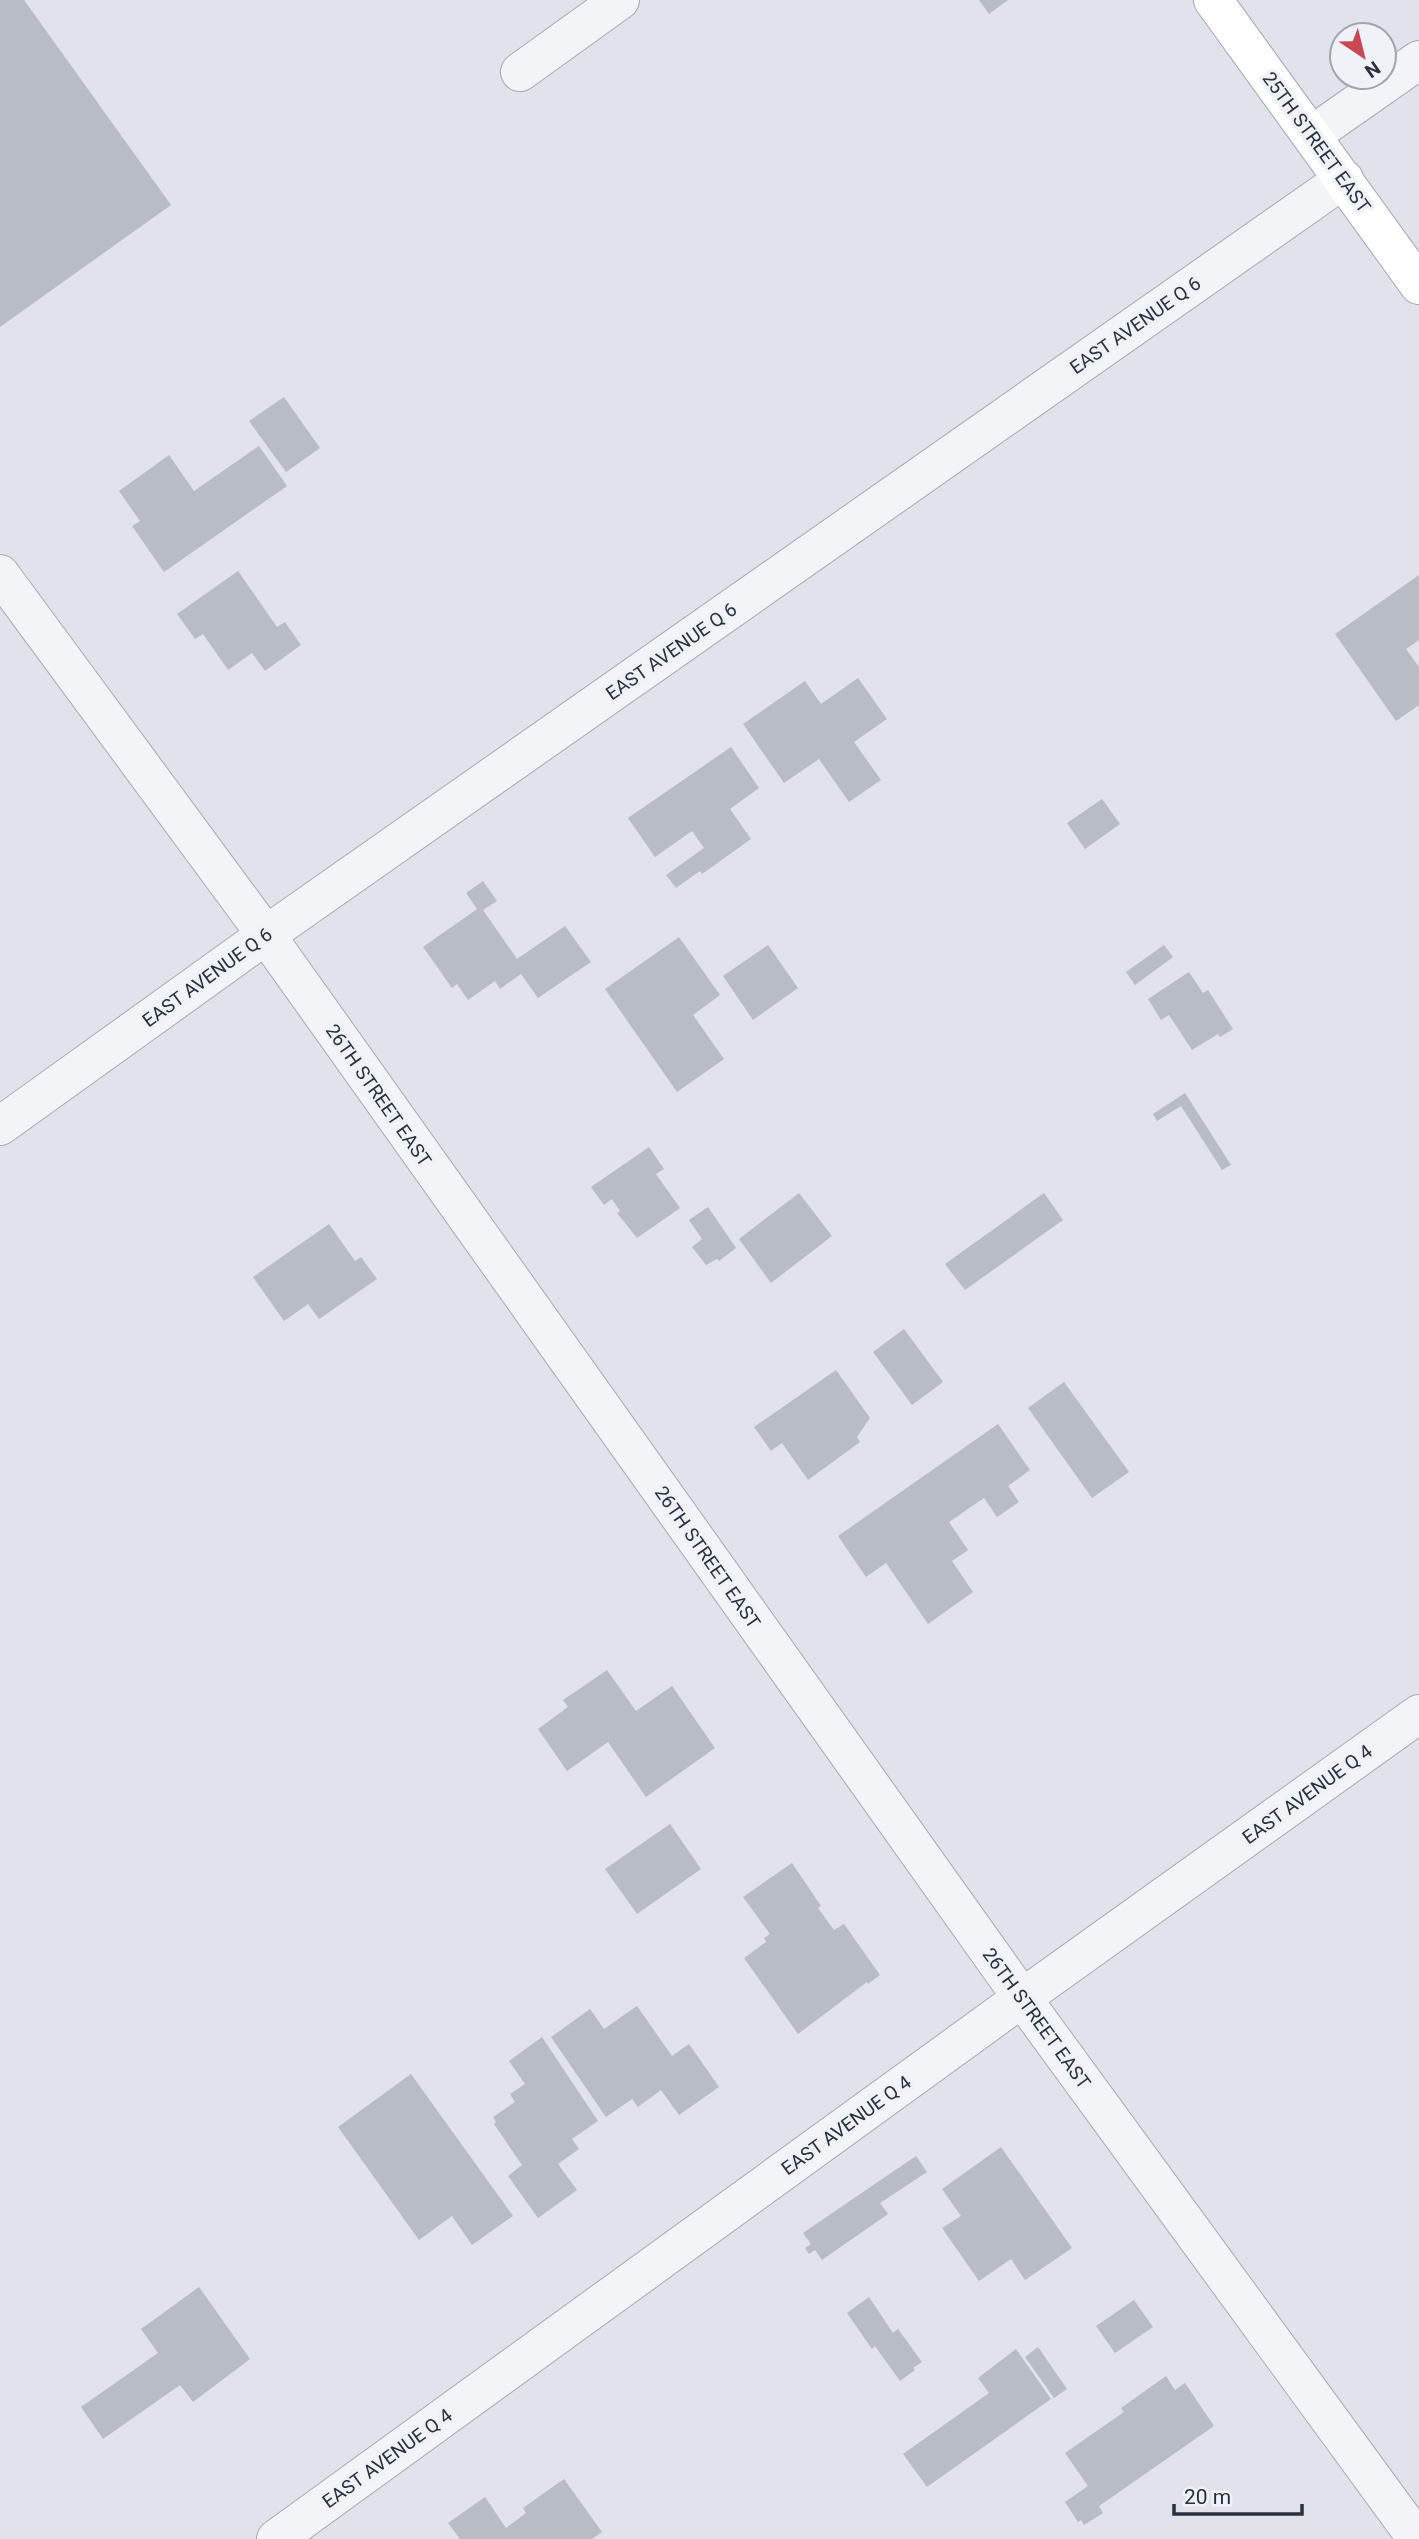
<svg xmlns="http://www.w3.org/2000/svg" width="1419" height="2539" font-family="Roboto,sans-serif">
<rect width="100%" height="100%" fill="#e0e3e9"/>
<g fill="#b7bcc5">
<path d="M 0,0 L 24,0 L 171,205 L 0,327 Z"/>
<path d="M 979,0 L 1008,0 L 989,14 Z"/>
<path d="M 284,397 L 320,448 L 286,472 L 249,421 Z"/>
<path d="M 259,446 L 287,486 L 164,572 L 132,526 L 140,521 L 119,491 L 169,455 L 194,491 Z"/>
<path d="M 238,571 L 277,627 L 285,622 L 301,645 L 265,671 L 252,653 L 228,670 L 203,634 L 195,639 L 177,614 Z"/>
<path d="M 1419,575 L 1419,640 L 1406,649 L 1419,667 L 1419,705 L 1396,721 L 1335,634 Z"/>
<path d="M 858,678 L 887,719 L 854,742 L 881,780 L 849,802 L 819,759 L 784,783 L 743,724 L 805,681 L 821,704 Z"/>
<path d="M 731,747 L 759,788 L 730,809 L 751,839 L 702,874 L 700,871 L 676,888 L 666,875 L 704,848 L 692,831 L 655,857 L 628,818 Z"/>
<path d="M 1102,799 L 1120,824 L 1085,849 L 1067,823 Z"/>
<path d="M 483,881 L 497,901 L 483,910 L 517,959 L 565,926 L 591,962 L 538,998 L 521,974 L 500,989 L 495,981 L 468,1000 L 457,984 L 452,988 L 423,947 L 477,909 L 466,893 Z"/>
<path d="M 679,937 L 720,995 L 693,1015 L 724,1059 L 677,1092 L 605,989 Z"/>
<path d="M 768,945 L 798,988 L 753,1020 L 723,976 Z"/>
<path d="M 1164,945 L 1173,957 L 1135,985 L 1126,972 Z"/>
<path d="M 1189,972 L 1203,993 L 1208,990 L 1233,1029 L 1220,1037 L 1218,1034 L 1192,1050 L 1169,1015 L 1161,1020 L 1148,999 Z"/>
<path d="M 1185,1093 L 1231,1165 L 1222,1170 L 1181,1106 L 1157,1121 L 1153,1114 Z"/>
<path d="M 649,1147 L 664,1169 L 656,1174 L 680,1208 L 637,1238 L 617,1213 L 620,1211 L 612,1199 L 604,1205 L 591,1187 Z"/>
<path d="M 799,1193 L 832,1236 L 771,1283 L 739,1239 Z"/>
<path d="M 1044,1193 L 1063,1220 L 965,1290 L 945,1264 Z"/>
<path d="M 708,1207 L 736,1248 L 719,1261 L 717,1259 L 706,1265 L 692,1247 L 702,1239 L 689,1220 Z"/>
<path d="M 329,1224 L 355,1261 L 361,1257 L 377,1279 L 319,1319 L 308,1304 L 284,1321 L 253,1277 Z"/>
<path d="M 904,1329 L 943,1382 L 912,1405 L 873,1352 Z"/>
<path d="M 836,1370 L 870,1418 L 857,1437 L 860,1442 L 808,1480 L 782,1443 L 771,1451 L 754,1427 Z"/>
<path d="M 1064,1382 L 1129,1472 L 1092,1498 L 1028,1408 Z"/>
<path d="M 998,1424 L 1030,1470 L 1008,1486 L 1019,1502 L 997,1517 L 984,1498 L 949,1522 L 968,1550 L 952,1561 L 973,1592 L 928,1624 L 886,1563 L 866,1577 L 838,1536 Z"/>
<path d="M 607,1670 L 636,1711 L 672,1686 L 715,1748 L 646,1797 L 608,1742 L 567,1771 L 538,1729 L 568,1707 L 563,1700 Z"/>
<path d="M 670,1824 L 701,1869 L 637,1914 L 605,1869 Z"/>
<path d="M 792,1863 L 821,1906 L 818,1908 L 834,1930 L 844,1924 L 880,1975 L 868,1984 L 867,1982 L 798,2034 L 744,1958 L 766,1942 L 764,1938 L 770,1934 L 743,1897 Z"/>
<path d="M 637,2006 L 672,2056 L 689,2044 L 719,2087 L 679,2115 L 661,2090 L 638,2107 L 632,2099 L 606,2117 L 551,2037 L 590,2009 L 604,2029 Z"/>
<path d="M 542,2037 L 598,2121 L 572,2139 L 579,2149 L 558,2164 L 577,2190 L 538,2218 L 508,2176 L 522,2165 L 494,2124 L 496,2122 L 493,2117 L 515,2102 L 510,2094 L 525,2084 L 509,2061 Z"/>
<path d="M 411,2074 L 513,2216 L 472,2245 L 452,2216 L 419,2240 L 338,2127 Z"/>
<path d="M 1001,2147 L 1072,2248 L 1025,2280 L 1011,2259 L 979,2281 L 942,2228 L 961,2216 L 942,2189 Z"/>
<path d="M 916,2156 L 927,2172 L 880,2203 L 888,2214 L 822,2260 L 815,2250 L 809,2254 L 805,2248 L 811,2244 L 803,2233 Z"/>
<path d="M 199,2287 L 250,2359 L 193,2402 L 180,2385 L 103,2439 L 81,2407 L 158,2353 L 141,2329 Z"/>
<path d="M 869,2297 L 893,2333 L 898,2329 L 922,2362 L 913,2368 L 915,2370 L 900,2381 L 875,2346 L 872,2349 L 847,2313 Z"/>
<path d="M 1134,2300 L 1153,2327 L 1115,2353 L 1096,2326 Z"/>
<path d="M 1038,2347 L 1067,2389 L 1054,2398 L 1025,2357 Z"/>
<path d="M 1016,2349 L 1051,2399 L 927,2487 L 903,2454 L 989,2393 L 978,2378 Z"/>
<path d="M 1166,2376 L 1175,2390 L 1185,2383 L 1214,2426 L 1099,2506 L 1103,2513 L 1084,2525 L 1081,2520 L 1078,2522 L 1065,2502 L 1088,2486 L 1065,2453 L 1124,2412 L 1121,2408 Z"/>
<path d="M 564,2479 L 602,2532 L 592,2539 L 460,2539 L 448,2523 L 485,2497 L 506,2528 L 526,2513 L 523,2508 Z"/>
</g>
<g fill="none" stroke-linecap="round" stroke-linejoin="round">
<defs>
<g id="minor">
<path d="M 520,72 L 620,0"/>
<path d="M 1312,135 L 1419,60"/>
<path d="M 0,574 L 266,935 L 1022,1998 L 1417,2539"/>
<path d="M 0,1126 L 266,935 L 1344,179"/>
<path d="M 276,2539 L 1022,1998 L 1419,1714"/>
</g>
<path id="major" d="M 1213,0 L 1419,285"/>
</defs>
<use href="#minor" stroke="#a5aab3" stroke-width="40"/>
<use href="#major" stroke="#a0a7b4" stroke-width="40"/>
<use href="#minor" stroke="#f3f4f7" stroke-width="38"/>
<use href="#major" stroke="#fff" stroke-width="38"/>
</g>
<g text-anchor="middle" stroke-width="7" stroke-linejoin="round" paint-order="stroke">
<g font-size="19" fill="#29303f" stroke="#eff2f6">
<text transform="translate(1317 142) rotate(54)" y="7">25TH STREET EAST</text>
<text transform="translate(1135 325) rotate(-35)" y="7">EAST AVENUE Q 6</text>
<text transform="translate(671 651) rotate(-35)" y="7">EAST AVENUE Q 6</text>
<text transform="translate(207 977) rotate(-36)" y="7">EAST AVENUE Q 6</text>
<text transform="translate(379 1095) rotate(55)" y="7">26TH STREET EAST</text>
<text transform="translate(708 1557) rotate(55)" y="7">26TH STREET EAST</text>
<text transform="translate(1307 1794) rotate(-36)" y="7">EAST AVENUE Q 4</text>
<text transform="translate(1037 2018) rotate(54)" y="7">26TH STREET EAST</text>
<text transform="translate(846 2125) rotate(-36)" y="7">EAST AVENUE Q 4</text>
<text transform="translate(387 2458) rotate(-36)" y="7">EAST AVENUE Q 4</text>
</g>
</g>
<g transform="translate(1363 56) rotate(145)"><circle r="33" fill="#eff2f6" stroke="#a0a4ad" stroke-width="2"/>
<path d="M0-5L12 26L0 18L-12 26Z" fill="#ca4854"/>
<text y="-10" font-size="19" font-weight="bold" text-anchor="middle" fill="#29303f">N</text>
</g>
<path d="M1174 2504v10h128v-10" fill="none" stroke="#29303f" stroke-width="3.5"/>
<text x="1184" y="2504" font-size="21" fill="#29303f" stroke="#eff2f6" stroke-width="5" paint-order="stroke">20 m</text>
</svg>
